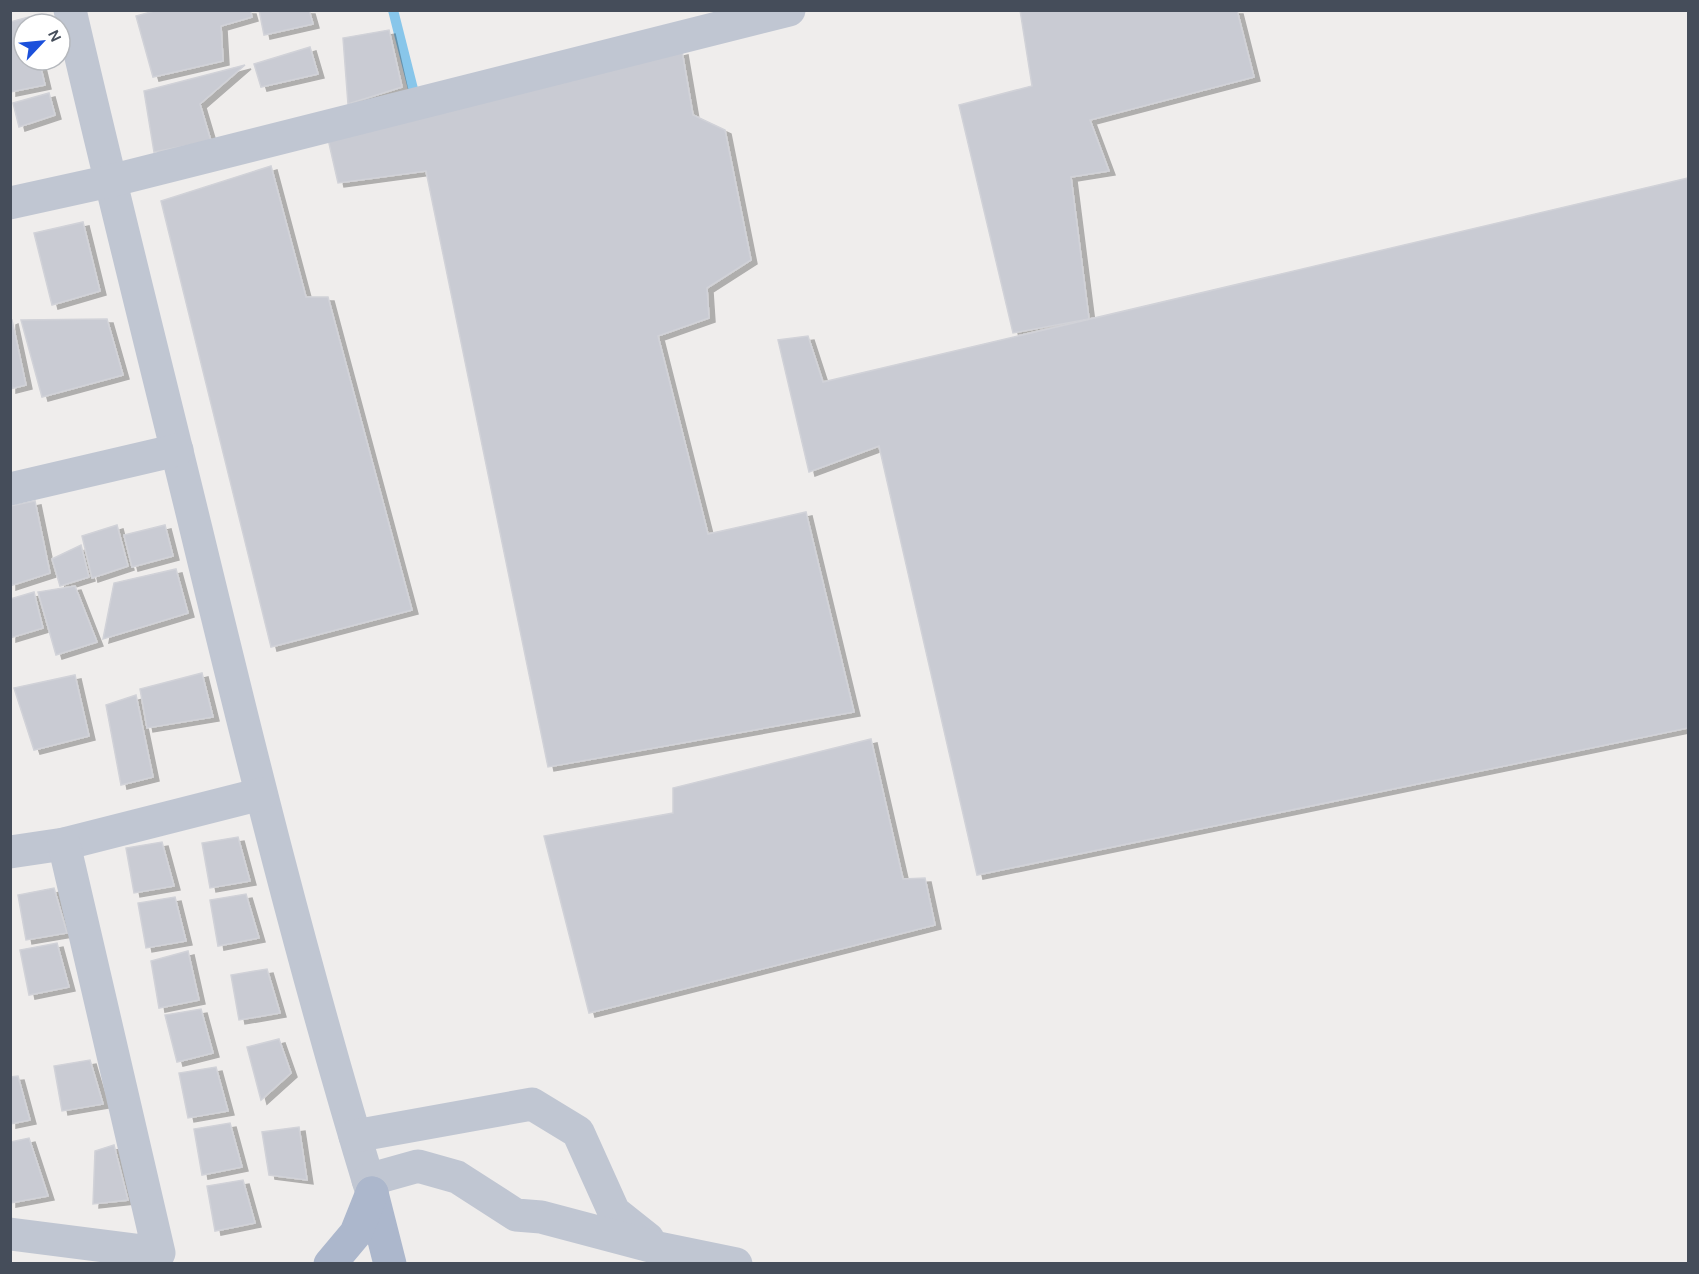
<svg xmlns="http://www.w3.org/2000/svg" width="1699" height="1274" font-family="Karla,sans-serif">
<defs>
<filter id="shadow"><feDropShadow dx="6" dy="4" stdDeviation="0" flood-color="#0004"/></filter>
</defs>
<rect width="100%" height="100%" fill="#efedec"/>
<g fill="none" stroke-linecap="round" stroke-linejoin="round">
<path stroke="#88c6ea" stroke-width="10" d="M 393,10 L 413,89"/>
</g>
<g fill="#c9cbd3" stroke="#d1d2d8" stroke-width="1.5" filter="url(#shadow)">
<path d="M 158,10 L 250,10 L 252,17 L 221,26 L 223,61 L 153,77 L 136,16 Z"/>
<path d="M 259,10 L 309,10 L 313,24 L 264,35 Z"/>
<path d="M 1020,10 L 1237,10 L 1254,77 L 1090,120 L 1109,171 L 1071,177 L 1089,319 L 1013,333 L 959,105 L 1032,86 Z"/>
<path d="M 29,17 L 30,24 L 24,24 L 24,60 L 39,60 L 45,85 L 10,92 L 10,22 Z"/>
<path d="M 389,30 L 402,87 L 348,104 L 343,38 Z"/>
<path d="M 310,47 L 318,74 L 261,87 L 254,64 Z"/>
<path d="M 682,51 L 693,115 L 725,130 L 751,260 L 707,288 L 709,318 L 658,336 L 708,534 L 806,512 L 854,712 L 548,767 L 426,171 L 338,183 L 328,139 Z"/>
<path d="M 245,65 L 200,104 L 211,141 L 154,152 L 144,91 Z"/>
<path d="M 49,93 L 55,115 L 19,127 L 13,103 Z"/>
<path d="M 271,166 L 306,297 L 328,297 L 412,610 L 271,647 L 161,201 Z"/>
<path d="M 1688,178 L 1688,728 L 977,875 L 879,446 L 809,472 L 778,340 L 808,336 L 823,382 Z"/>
<path d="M 83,222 L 100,291 L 52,305 L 34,233 Z"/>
<path d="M 107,319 L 123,375 L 42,397 L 21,320 Z"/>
<path d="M 12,320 L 26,385 L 10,389 L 10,321 Z"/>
<path d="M 35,501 L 50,573 L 10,586 L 10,506 Z"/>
<path d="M 117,525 L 128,566 L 92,578 L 82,536 Z"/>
<path d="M 165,525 L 173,556 L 132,567 L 124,535 Z"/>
<path d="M 81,545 L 89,577 L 60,586 L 52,559 Z"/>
<path d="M 176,569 L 188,613 L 103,639 L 114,583 Z"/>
<path d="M 75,586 L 97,642 L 56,655 L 38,592 Z"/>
<path d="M 34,592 L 43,628 L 10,638 L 10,599 Z"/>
<path d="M 202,673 L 213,717 L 147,728 L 140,689 Z"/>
<path d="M 75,675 L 89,736 L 34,750 L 14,688 Z"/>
<path d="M 136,695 L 153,777 L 121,785 L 106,705 Z"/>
<path d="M 871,739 L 903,879 L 925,878 L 935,925 L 589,1013 L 544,836 L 673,813 L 673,788 Z"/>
<path d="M 238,837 L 250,881 L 210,888 L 202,843 Z"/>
<path d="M 162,842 L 174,886 L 134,893 L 126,848 Z"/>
<path d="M 54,888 L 67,933 L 26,940 L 18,895 Z"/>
<path d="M 246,894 L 259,938 L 218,946 L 210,900 Z"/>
<path d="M 175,897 L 186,941 L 146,948 L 138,903 Z"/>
<path d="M 57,943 L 69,987 L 29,995 L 20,950 Z"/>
<path d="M 188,951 L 199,1000 L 159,1008 L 151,961 Z"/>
<path d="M 267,969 L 280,1013 L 239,1020 L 231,975 Z"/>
<path d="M 201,1009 L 213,1053 L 177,1062 L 165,1015 Z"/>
<path d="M 279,1039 L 291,1073 L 261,1100 L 247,1047 Z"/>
<path d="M 90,1060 L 103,1104 L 62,1111 L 54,1066 Z"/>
<path d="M 216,1067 L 228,1111 L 188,1118 L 179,1073 Z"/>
<path d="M 18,1076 L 30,1120 L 10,1124 L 10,1077 Z"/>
<path d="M 230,1123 L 242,1167 L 202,1175 L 194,1129 Z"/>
<path d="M 299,1127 L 307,1180 L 269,1175 L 262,1132 Z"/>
<path d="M 29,1138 L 48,1196 L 10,1203 L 10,1142 Z"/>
<path d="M 114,1145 L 128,1200 L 93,1204 L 95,1151 Z"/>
<path d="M 243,1180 L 255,1223 L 215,1231 L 207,1186 Z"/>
</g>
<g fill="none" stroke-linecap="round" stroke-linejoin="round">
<g stroke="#c0c6d2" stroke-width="33">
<path d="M 70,10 C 110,184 154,356 196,529 C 250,752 305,974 372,1193"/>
<path d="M 10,203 L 110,181 L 789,10"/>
<path d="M 10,489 L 177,450"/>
<path d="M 10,852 L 64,844 L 261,794"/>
<path d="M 355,1136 L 532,1104 L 578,1132 L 614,1212 L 648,1239"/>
<path d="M 368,1180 L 418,1166 L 457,1177 L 516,1215 L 541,1217 L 658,1248 L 736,1264"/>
<path d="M 10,1234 L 159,1253 L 64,844"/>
</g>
<g stroke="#acb7cc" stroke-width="33">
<path d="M 372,1193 L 390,1264"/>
<path d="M 330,1264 L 356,1233 L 372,1193"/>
</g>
</g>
<rect width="1699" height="1274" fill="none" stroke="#454d5a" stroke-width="24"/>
<g transform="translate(42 42) rotate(64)"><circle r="28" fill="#ffffff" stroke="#b5b8bd" stroke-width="1.5"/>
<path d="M0-4.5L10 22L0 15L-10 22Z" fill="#1b50db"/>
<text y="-9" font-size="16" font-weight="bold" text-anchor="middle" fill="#454d5a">N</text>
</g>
</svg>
